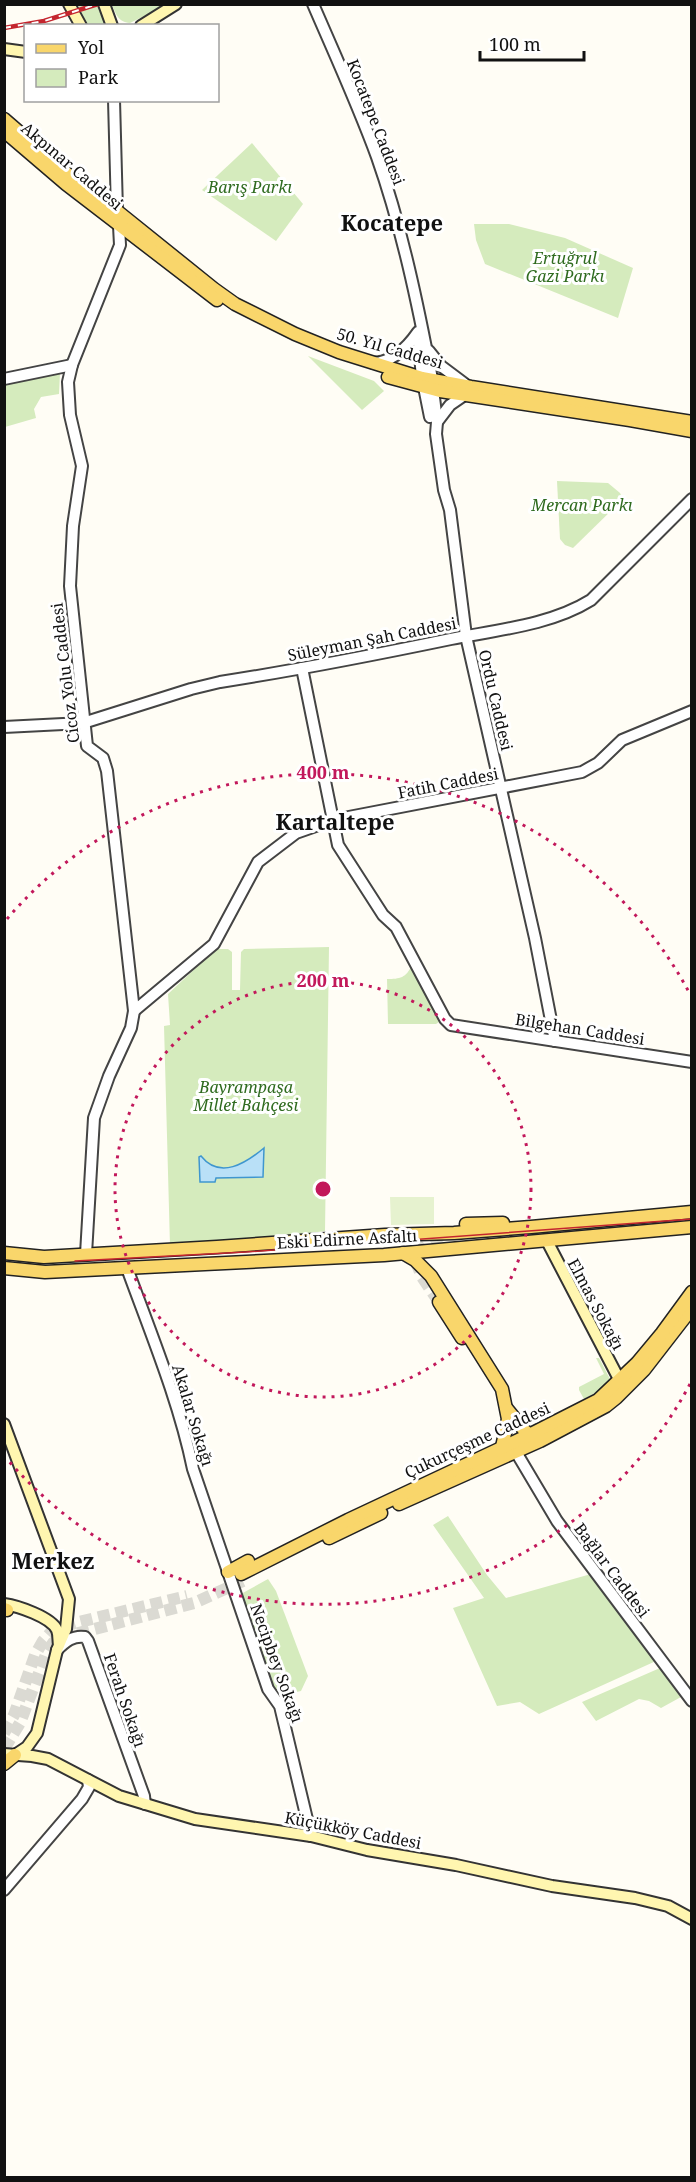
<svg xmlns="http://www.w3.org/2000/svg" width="696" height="2182" font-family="'Noto Serif',serif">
<rect width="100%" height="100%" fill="#fffdf5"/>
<g fill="#d5ebbd">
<path d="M 78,5 L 97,5 L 105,25 L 87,25 Z"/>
<path d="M 112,5 L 166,5 L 130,23 C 118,22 116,14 112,5 Z"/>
<path d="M 252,143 L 303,204 L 276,241 L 202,190 Z"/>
<path d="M 509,224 L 565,238 L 633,268 L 618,318 L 485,264 L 476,240 L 474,224 Z"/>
<path d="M 308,356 L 374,381 L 384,391 L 362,410 Z"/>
<path d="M 60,373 L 59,394 L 41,397 L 34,409 L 36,418 L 5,427 L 4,384 Z"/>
<path d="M 557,481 L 608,483 L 620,493 L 622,497 L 619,503 L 573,548 L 565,545 L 560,539 Z"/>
<path d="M 329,947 L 325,1231 L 267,1239 L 170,1246 L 164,1026 L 170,1025 L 168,994 L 216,949 L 228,949 L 232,952 L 232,990 L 240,990 L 241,952 L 244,949 Z"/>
<path d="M 412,965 L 442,1020 L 436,1024 L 388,1024 L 387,979 C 400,979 406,978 412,965 Z"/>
<path d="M 596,1358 L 599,1358 L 610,1379 L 603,1388 L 584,1399 L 579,1390 L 579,1387 L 604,1374 Z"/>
<path d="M 448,1516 L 487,1575 L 506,1598 L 591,1574 L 656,1661 L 539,1714 L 520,1702 L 497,1706 L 453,1608 L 484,1598 L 433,1525 Z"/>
<path d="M 268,1579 L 276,1591 L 308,1676 L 301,1691 L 279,1696 L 270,1682 L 241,1594 Z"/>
<path d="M 660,1668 L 681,1697 L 661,1708 L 649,1701 L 639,1699 L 596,1721 L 582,1702 Z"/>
</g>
<path fill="#e6f2cf" d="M 390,1197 L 434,1197 L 434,1224 L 391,1225 Z"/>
<path fill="#b9e0f7" stroke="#3f96cf" stroke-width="1.5" d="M 264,1148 L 263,1177 L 216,1178 L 215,1182 L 200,1182 L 199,1157 L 201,1156 C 220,1180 246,1163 264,1148 Z"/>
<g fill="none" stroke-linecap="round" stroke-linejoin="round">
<g stroke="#dbdad3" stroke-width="12" stroke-dasharray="12 6" stroke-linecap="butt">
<path d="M 439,1302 L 422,1277 L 416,1262 C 419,1246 433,1240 446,1233"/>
<path d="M 4,1733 L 14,1715 L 35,1655 L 43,1641 L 53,1630 L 75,1623 L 187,1596"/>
<path d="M 4,1749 L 20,1723 L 47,1652 L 53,1643 L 60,1638 L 194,1603 L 245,1580"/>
</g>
<defs>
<g id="tertiary">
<path d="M 313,4 C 335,55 358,105 377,157 C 402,228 418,305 432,379"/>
<path d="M 114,100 L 117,211"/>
<path d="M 419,344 L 422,378"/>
<path d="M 429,351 L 441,366 L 465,384"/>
<path d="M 373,363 C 393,362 407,348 418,332"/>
<path d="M 4,379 L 72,365"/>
<path d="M 424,387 L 430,417"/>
<path d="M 433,389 L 437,422 L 436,434 L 444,490 L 450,510 L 466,636 L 535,938 L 555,1041"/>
<path d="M 437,422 L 450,405 L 466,394"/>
<path d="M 302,668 L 338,845 L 383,915 L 396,927 L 445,1019 L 451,1025 L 692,1062"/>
<path d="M 4,727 L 83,723 L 191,689 L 220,682 C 297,670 374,655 451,639 C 497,630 551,625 591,600 L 692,499"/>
<path d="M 134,1011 L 214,944 L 258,862 L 296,833 L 333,820 L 582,772 L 598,763 L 622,740 L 692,711"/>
<path d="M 86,1254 L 94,1118 L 109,1076 L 131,1028 L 134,1011 L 107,771 L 103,758 L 87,746 L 70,586 L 73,526 L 82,466 L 70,415 L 68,382 L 72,365 L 120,245 L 119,226"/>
<path d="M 127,1268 C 151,1334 179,1401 193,1469 L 268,1689 L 280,1706 L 311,1836"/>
<path d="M 516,1452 L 557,1521 L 692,1701"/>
<path d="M 57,1650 C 65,1642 73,1635 85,1637 L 88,1641 L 144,1796 L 145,1804"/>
<path d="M 4,1890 L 82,1799 L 89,1787 L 88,1780"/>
</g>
<g id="secondary">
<path d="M 69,4 L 81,26"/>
<path d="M 104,4 L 112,26"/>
<path d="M 141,26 L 176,4"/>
<path d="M 4,49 L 26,52"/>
<path d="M 547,1241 L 620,1381"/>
<path d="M 4,1424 L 69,1599 L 66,1629 L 57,1650 L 37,1733 L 27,1747 L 15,1755"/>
<path d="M 4,1604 C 18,1606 51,1617 57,1630 C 59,1635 58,1640 59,1645"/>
<path d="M 4,1754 L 32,1756 L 48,1759 L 119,1796 L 195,1819 L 311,1836 L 367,1850 L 456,1865 L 552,1886 L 635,1898 L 668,1906 L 692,1919"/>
</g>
<g id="primary">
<path d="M 4,119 L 72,178 L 117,211 L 214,289 L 235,304 L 295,334 L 339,352 L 422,378 L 471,387 L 692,422"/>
<path d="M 4,131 L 66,184 L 217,300"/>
<path d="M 388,377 L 440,391 L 630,420 L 692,431"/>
<path d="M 466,1224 L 503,1223"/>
<path d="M 4,1253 L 44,1257 L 217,1247 L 385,1235 L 454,1233 L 531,1227 L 692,1212"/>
<path d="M 403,1253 L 415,1260 L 431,1276 L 502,1389 L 508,1419 L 502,1447"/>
<path d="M 4,1268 L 45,1272 L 384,1255 L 692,1227"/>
<path d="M 439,1302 L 462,1338"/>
<path d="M 507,1409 L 524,1430 L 533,1438"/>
<path d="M 399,1504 L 540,1441 L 606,1406 L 616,1398 L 644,1370 L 692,1308"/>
<path d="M 329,1538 L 381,1513"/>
<path d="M 228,1572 L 248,1561"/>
<path d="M 241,1574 L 348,1520 L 529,1435 L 598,1400 L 637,1363 L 662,1333 L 692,1292"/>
<path d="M 4,1609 L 7,1610"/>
<path d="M 4,1764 L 15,1755"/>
</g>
</defs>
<use href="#tertiary" stroke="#444" stroke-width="14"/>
<use href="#secondary" stroke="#333" stroke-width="14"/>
<use href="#primary" stroke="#222" stroke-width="15"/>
<use href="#tertiary" stroke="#fff" stroke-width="10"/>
<use href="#secondary" stroke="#fff6b0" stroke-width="10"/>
<use href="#primary" stroke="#f9d66b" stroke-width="12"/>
<path stroke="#c4262e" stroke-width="1.5" d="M 75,1261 L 246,1252 L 692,1219"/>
<defs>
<path id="rail" d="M 4,28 L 44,21 L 98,4"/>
</defs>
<use href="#rail" stroke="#c4262e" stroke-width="4.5"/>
<use href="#rail" stroke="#fff" stroke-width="2" stroke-dasharray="7" stroke-linecap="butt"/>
</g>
<g fill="none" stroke="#c2185b" stroke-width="3" stroke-dasharray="3 6">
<circle cx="323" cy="1189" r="208"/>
<path d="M690 1384A416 416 0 0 1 7 1459M7 919A416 416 0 0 1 690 994"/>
</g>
<g text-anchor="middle" stroke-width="6" stroke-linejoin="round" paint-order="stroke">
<g font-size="16" fill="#111" stroke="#fff">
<text transform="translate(376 122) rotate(69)" y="6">Kocatepe Caddesi</text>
<text transform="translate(72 166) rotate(40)" y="6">Akpınar Caddesi</text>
<text transform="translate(390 348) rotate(16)" y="6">50. Yıl Caddesi</text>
<text transform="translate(372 639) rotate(-11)" y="6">Süleyman Şah Caddesi</text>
<text transform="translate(65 673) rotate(-97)" y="6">Cicoz Yolu Caddesi</text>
<text transform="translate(496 700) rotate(77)" y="6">Ordu Caddesi</text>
<text transform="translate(448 783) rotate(-11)" y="6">Fatih Caddesi</text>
<text transform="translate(580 1029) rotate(9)" y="6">Bilgehan Caddesi</text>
<text transform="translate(347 1239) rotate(-3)" y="6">Eski Edirne Asfaltı</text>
<text transform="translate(596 1304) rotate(62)" y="6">Elmas Sokağı</text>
<text transform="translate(193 1415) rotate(73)" y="6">Akalar Sokağı</text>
<text transform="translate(477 1440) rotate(-25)" y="6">Çukurçeşme Caddesi</text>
<text transform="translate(612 1570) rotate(53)" y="6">Bağlar Caddesi</text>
<text transform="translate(277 1663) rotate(70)" y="6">Necipbey Sokağı</text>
<text transform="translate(125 1700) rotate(71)" y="6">Ferah Sokağı</text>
<text transform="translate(353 1830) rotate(11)" y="6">Küçükköy Caddesi</text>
</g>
<g font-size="16" font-style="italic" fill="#2f6b1f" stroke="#fff">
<text x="250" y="193">Barış Parkı</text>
<text x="565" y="264">Ertuğrul<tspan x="565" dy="18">Gazi Parkı</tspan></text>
<text x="582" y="511">Mercan Parkı</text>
<text x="246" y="1093">Bayrampaşa<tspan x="246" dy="18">Millet Bahçesi</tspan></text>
</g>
<g font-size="22" font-weight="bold" fill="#111" stroke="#fff">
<text x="392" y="231">Kocatepe</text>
<text x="335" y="830">Kartaltepe</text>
<text x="53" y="1569">Merkez</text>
</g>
</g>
<circle cx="323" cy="1189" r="9" fill="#c2185b" stroke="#fff" stroke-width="3"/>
<g font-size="18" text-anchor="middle" font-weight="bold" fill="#c2185b" stroke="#fff" stroke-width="6" stroke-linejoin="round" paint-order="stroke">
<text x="323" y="779">400 m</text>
<text x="323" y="987">200 m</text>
</g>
<rect width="696" height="2182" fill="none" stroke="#111111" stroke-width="12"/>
<rect x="24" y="24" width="195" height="78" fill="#ffffff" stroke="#a0a0a0" stroke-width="1.5"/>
<rect x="36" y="44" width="30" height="9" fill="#f9d66b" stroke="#a0a0a0" stroke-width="1.5"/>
<text x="78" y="54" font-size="18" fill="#111111">Yol</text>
<rect x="36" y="69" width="30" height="18" fill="#d5ebbd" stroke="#a0a0a0" stroke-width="1.5"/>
<text x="78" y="84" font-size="18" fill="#111111">Park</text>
<path d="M480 51v9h104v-9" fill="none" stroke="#111111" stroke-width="3"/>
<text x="489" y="51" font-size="18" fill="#111111" stroke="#ffffff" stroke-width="4.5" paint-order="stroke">100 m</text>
</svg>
